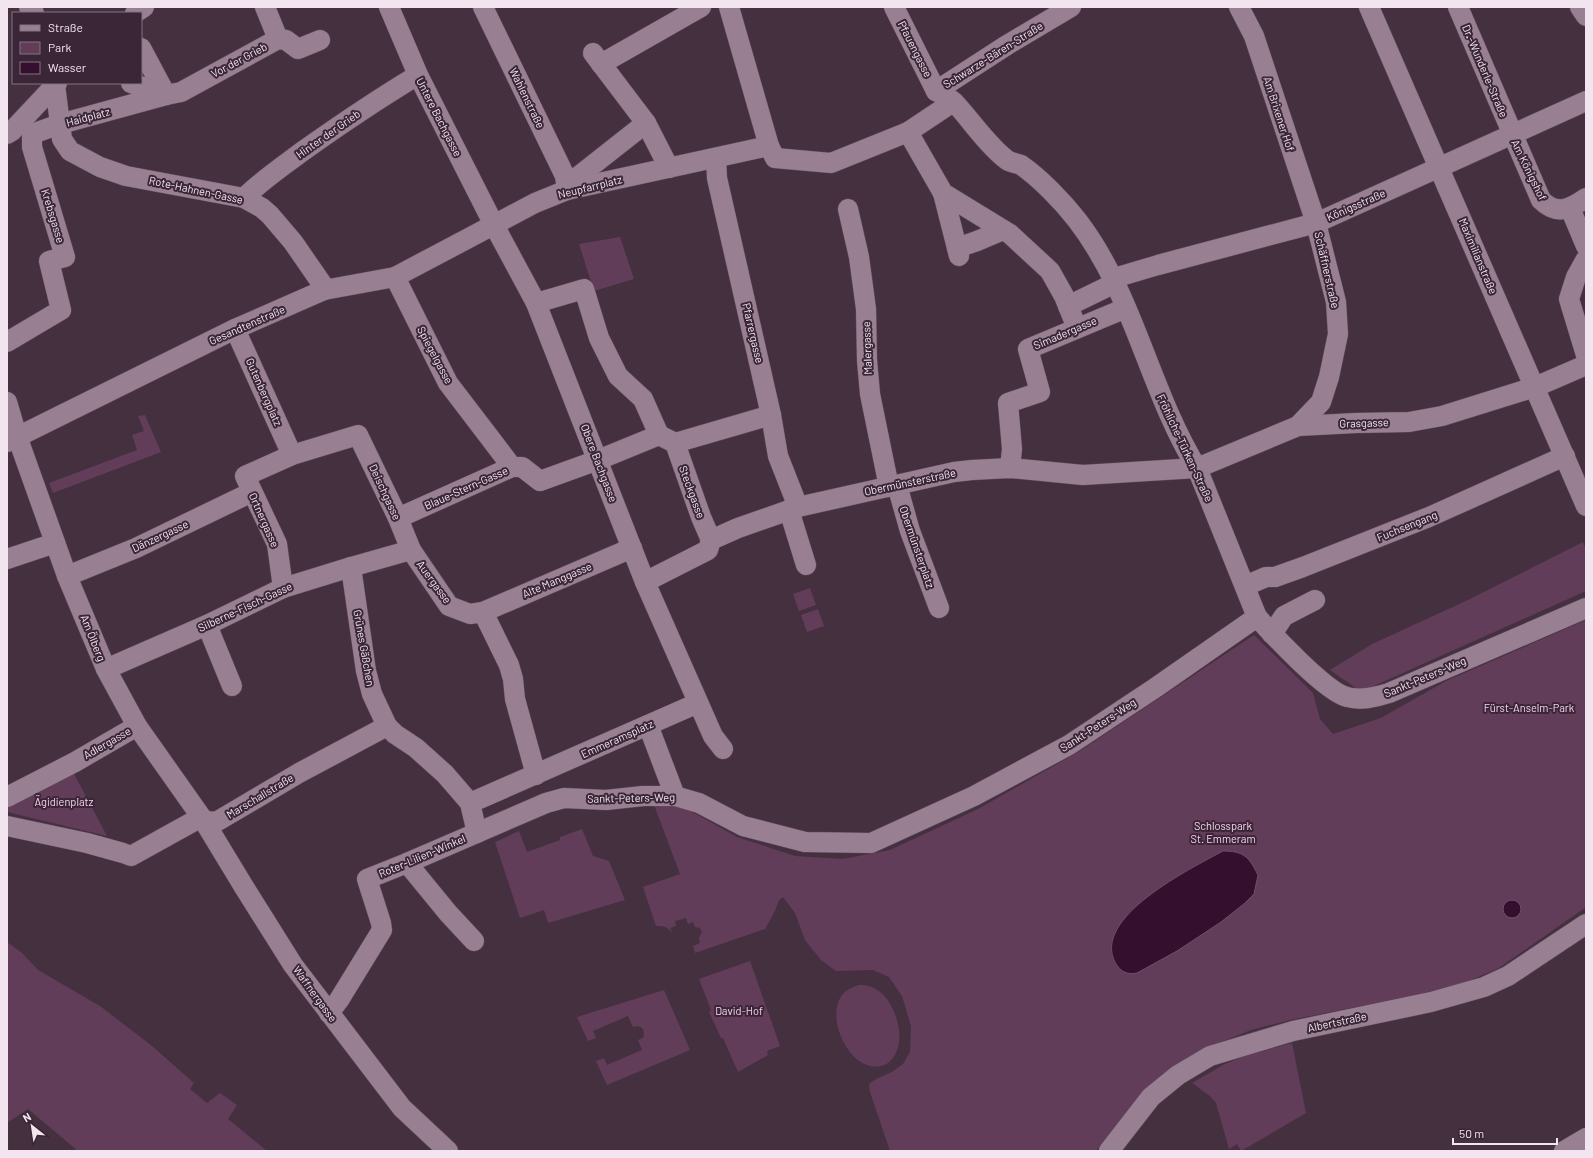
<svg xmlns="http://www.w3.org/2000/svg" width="1593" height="1158" font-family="Barlow,sans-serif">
<rect width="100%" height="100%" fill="#453040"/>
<g fill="#613d5a">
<path d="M 620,237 L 634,279 L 594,291 L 579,244 Z"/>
<path d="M 145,415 L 161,452 L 53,493 L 49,483 L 137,450 L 132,435 L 144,431 L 138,416 Z"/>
<path d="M 1583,542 L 1586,550 L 1586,591 L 1367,689 L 1356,688 L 1330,670 L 1372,644 L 1468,600 Z"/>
<path d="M 810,588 L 816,605 L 799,611 L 793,594 Z"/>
<path d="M 818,609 L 824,626 L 807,632 L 801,615 Z"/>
<path d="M 1586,620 L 1586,907 L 1499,968 L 1464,983 L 1412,996 L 1290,1020 L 1251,1030 L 1206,1048 L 1144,1094 L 1096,1151 L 890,1151 L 870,1092 L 869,1084 L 876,1079 L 892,1072 L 903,1064 L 910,1052 L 911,1026 L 902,996 L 889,977 L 873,970 L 836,971 L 821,960 L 805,940 L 795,913 L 783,897 L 779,900 L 775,911 L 765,929 L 695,953 L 693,946 L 700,943 L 699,938 L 702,932 L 700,928 L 695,927 L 693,922 L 688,924 L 686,918 L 675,921 L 676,926 L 670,928 L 674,936 C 669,927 665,926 656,926 L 643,887 L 680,874 L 653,802 L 680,805 L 737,837 L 795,856 L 843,859 L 890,850 L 978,809 L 1080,751 L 1254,635 L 1313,693 L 1320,719 L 1333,734 L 1381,718 L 1446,681 Z"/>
<path d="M 73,772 L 107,836 L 7,812 L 7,805 Z"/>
<path d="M 582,829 L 593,856 L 609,861 L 625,900 L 548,923 L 544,910 L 520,918 L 495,842 L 519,831 L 527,852 L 560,840 L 560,837 Z"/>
<path d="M 7,942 L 22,953 L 38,970 L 100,1006 L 152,1046 L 194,1083 L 190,1089 L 207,1103 L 220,1093 L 237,1105 L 228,1119 L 267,1151 L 78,1151 L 28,1109 L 7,1123 Z"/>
<path d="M 750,961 L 780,1046 L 767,1051 L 768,1055 L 738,1072 L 723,1038 L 721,1038 L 709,1012 L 711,1010 L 699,979 Z"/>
<path d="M 859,985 C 887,983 902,1020 899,1043 C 897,1052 893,1062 884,1065 C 851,1077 823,1016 843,994 C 847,989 853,987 859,985 Z"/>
<path d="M 664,990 L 690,1050 L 607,1085 L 596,1061 L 604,1058 L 607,1065 L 642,1050 L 638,1040 L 643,1038 C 646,1029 641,1024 633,1027 L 628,1016 L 593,1031 L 596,1038 L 588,1041 L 577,1017 Z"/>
<path d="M 1292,1043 L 1306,1113 L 1241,1151 L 1237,1144 L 1229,1149 L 1216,1103 L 1211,1097 L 1192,1083 L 1223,1065 L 1242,1057 Z"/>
</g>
<g fill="#34102e" stroke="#6d5068">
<path d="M 1223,851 C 1244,851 1249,857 1258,875 L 1254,894 L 1245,903 L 1221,922 L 1177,951 L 1137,973 C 1128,975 1121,972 1116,964 C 1089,918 1192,868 1223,851 Z"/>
<circle cx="1512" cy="909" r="9"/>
</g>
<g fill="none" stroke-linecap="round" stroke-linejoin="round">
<defs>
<g id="minor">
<path d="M 29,7 L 34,13"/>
<path d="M 265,7 L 278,39"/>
<path d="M 389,7 L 418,75 L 494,225 L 536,303 L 645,582 L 713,736 L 723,749"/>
<path d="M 483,7 L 565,176 L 567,190"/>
<path d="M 894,7 L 936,91"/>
<path d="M 1239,7 L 1254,36 L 1316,223 L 1336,302 L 1338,334 L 1329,377 L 1321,402 L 1298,426"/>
<path d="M 1369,7 L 1586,506"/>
<path d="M 1458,7 L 1541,200 C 1557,216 1570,209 1586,198"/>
<path d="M 1580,7 L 1586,16"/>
<path d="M 135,13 L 144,7"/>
<path d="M 141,48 L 166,95 L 181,92 L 278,39 L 286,40 L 298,49 L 320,40"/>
<path d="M 593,53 L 646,123 L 669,168"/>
<path d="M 601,64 L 701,7"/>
<path d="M 131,83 L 166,95"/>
<path d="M 55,85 L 62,139 L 70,151 L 100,167 L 126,176 L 244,198 L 262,208 L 270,215 L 293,242 L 322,284 L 324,290"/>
<path d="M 936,91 C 942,94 949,98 954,102 C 971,120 987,145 1007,160 C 1011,163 1017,163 1021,165 C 1040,178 1063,202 1077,220 C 1134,294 1149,390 1197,468 L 1257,617"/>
<path d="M 936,91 L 1007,45 L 1071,7"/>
<path d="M 908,132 L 943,193 L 1010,234 L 1050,271 L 1064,296 L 1077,328"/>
<path d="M 7,134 L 12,131 L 57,83"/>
<path d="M 769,146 L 775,158 L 831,163 L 908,132 L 953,102"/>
<path d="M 716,158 L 717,178 L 771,415 L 778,456 L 798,507"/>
<path d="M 566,186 L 646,123"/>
<path d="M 943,193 L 959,256"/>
<path d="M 244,198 C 262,180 283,166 303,151 C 341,124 378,99 418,75"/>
<path d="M 1570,208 L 1586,246"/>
<path d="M 848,209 L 859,257 L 866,309 L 867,360 L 870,394 L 889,487"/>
<path d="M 957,248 L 977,241 L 1003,230"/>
<path d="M 1586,259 L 1576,277 L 1569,299 L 1586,355"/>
<path d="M 395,277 L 448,383 L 512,467"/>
<path d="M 1114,278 L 1158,265 L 1316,223 L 1586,101"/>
<path d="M 536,303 L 584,289 L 599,338 L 618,376 L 643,399 L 659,435"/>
<path d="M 1068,306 L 1115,283"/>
<path d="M 235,329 L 292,455"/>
<path d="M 7,342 L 61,310 L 49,261 L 65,257 L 32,147 L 32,134 L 60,124 L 166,95"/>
<path d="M 7,402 L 17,436 L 67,576 L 106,669 L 137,726 L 204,821 L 244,887 L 293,965 L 402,1108 L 448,1151"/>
<path d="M 7,442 L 235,329 L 324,290 L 395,277 L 535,203 L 567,190 L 769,146 L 729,7"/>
<path d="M 675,443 L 701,517 L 711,540"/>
<path d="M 1010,468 L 1012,449 L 1008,403 L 1040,392 L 1028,349 L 1126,308"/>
<path d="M 897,485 L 910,531 L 939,608"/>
<path d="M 789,510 L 806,565"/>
<path d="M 398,518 L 512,467 L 522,467 L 540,481 L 598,460 L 659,435 L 675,443 L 771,415"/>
<path d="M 7,559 L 55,543"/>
<path d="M 351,567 L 366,671 L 372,694 L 387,726 L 395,734 L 416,748 L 445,774 L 470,803 L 477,833"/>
<path d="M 67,576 L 136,548 L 252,492"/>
<path d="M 645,582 L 708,550 L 711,540 L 738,528 L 798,507 L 954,472 L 972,470 L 1010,468 L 1083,475 L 1197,468 L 1298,426 L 1356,423 L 1409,422 L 1442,416 L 1535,387 L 1586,365"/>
<path d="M 1245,586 L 1266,577 L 1275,577 L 1303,567 L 1429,517 L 1565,456"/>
<path d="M 283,588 L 277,544 L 245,476 L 292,455 L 358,435 L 398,518 L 411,550 L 449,606 L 470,614 L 483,612 L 509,665 L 513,679 L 515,699 L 536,775"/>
<path d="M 483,612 L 632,548"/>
<path d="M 207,625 L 232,686"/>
<path d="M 1272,634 L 1284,616 L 1315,600"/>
<path d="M 106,669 L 207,625 L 283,588 L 351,567 L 411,550"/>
<path d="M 648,725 L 675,796"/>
<path d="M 7,797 L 75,762 L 137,726"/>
<path d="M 470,803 L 698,703"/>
<path d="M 7,826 L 87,843 L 123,853 L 131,856 L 196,820 L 216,822 L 299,773 L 387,726"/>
<path d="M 407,863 L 448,913 L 474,941"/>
<path d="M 329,1013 L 339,1000 L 382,930 L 381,923 L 367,879 L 407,863 L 546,803 L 564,798 L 606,800 L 643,796 L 675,796 L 699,803 L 743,826 L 805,842 L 871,843 L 974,796 L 1069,745 L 1155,688 L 1257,617 C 1273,635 1326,692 1347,697 C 1361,701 1376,697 1389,693 L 1586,608"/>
<path d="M 1109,1151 L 1151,1097 L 1178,1075 L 1210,1056 L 1293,1031 L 1431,1002 L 1484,987 L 1508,976 L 1586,924"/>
<path d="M 1564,1151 L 1586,1138"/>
</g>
</defs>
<use href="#minor" stroke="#5f4d5b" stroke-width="21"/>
<use href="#minor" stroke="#987f92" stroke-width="20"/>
</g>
<g text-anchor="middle" stroke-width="4" stroke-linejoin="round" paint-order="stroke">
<g font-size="11" fill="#f3e5f0" stroke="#3a2636">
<text transform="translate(915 49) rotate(63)" y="4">Pfauengasse</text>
<text transform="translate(993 55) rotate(-32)" y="4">Schwarze-Bären-Straße</text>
<text transform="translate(239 60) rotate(-28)" y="4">Vor der Grieb</text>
<text transform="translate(1485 71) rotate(67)" y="4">Dr.-Wunderle-Straße</text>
<text transform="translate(527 98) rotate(64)" y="4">Wahlenstraße</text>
<text transform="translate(1279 114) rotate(72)" y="4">Am Brixener Hof</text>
<text transform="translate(88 117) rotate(-15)" y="4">Haidplatz</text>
<text transform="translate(439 117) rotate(63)" y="4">Untere Bachgasse</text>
<text transform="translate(328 134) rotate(-35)" y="4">Hinter der Grieb</text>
<text transform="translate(1529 170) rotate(64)" y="4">Am Königshof</text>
<text transform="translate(590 187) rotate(-14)" y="4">Neupfarrplatz</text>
<text transform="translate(196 190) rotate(12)" y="4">Rote-Hahnen-Gasse</text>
<text transform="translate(1356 205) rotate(-24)" y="4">Königsstraße</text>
<text transform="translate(53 216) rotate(73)" y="4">Krebsgasse</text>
<text transform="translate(1478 256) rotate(67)" y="4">Maximilianstraße</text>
<text transform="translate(1327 270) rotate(77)" y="4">Schäffnerstraße</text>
<text transform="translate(247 325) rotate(-24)" y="4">Gesandtenstraße</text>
<text transform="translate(753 333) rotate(77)" y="4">Pfarrergasse</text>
<text transform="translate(1065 333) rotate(-23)" y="4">Simadergasse</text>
<text transform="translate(867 348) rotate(-92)" y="4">Malergasse</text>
<text transform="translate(435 355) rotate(62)" y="4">Spiegelgasse</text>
<text transform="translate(264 392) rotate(66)" y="4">Gutenbergplatz</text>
<text transform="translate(1364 423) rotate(-2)" y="4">Grasgasse</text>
<text transform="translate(1185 448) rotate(65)" y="4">Fröhliche-Türken-Straße</text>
<text transform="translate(599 463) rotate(69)" y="4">Obere Bachgasse</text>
<text transform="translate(910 482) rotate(-12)" y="4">Obermünsterstraße</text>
<text transform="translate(466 488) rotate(-24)" y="4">Blaue-Stern-Gasse</text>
<text transform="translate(385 492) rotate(65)" y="4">Deischgasse</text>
<text transform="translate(692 492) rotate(70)" y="4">Steckgasse</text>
<text transform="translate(264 520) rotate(66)" y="4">Ortnergasse</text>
<text transform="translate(1407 526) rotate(-22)" y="4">Fuchsengang</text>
<text transform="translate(160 536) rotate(-25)" y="4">Dänzergasse</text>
<text transform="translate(917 547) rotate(71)" y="4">Obermünsterplatz</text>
<text transform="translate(557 580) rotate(-23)" y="4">Alte Manggasse</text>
<text transform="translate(434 582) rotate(54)" y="4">Auergasse</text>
<text transform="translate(245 607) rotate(-25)" y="4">Silberne-Fisch-Gasse</text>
<text transform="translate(93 638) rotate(68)" y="4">Am Ölberg</text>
<text transform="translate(364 648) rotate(80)" y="4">Grünes Gäßchen</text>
<text transform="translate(1425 677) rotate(-23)" y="4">Sankt-Peters-Weg</text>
<text transform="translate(1098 725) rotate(-33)" y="4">Sankt-Peters-Weg</text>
<text transform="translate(617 739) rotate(-24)" y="4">Emmeramsplatz</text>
<text transform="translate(107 743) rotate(-30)" y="4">Adlergasse</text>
<text transform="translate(260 796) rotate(-31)" y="4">Marschallstraße</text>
<text transform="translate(631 798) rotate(-1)" y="4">Sankt-Peters-Weg</text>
<text transform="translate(422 856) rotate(-23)" y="4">Roter-Lilien-Winkel</text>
<text transform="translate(315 994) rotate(54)" y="4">Waffnergasse</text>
<text transform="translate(1337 1022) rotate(-12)" y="4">Albertstraße</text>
</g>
<g font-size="11" fill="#fbd1f1" stroke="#3a2636">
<text x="1529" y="712">Fürst-Anselm-Park</text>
<text x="64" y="806">Ägidienplatz</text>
<text x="1223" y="830">Schlosspark<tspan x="1223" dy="13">St. Emmeram</tspan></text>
<text x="739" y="1015">David-Hof</text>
</g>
</g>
<rect width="1593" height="1158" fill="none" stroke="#f3e5f0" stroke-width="16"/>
<rect x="12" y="12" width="130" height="72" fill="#3a2636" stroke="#847280"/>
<rect x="20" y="25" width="20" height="6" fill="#987f92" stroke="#847280"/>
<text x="48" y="32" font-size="12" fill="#f3e5f0">Straße</text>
<rect x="20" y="42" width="20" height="12" fill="#613d5a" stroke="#847280"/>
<text x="48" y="52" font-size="12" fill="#f3e5f0">Park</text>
<rect x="20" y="62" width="20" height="12" fill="#34102e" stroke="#847280"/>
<text x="48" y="72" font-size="12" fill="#f3e5f0">Wasser</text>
<g transform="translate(32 1126) rotate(330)" stroke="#3a2636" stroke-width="3" paint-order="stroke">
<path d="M0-3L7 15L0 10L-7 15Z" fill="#f3e5f0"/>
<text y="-6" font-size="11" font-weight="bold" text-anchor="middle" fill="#f3e5f0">N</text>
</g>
<path d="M1453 1138v6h104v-6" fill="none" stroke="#f3e5f0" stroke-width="2"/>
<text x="1459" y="1138" font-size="12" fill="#f3e5f0" stroke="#3a2636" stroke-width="3" paint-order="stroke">50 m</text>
</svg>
